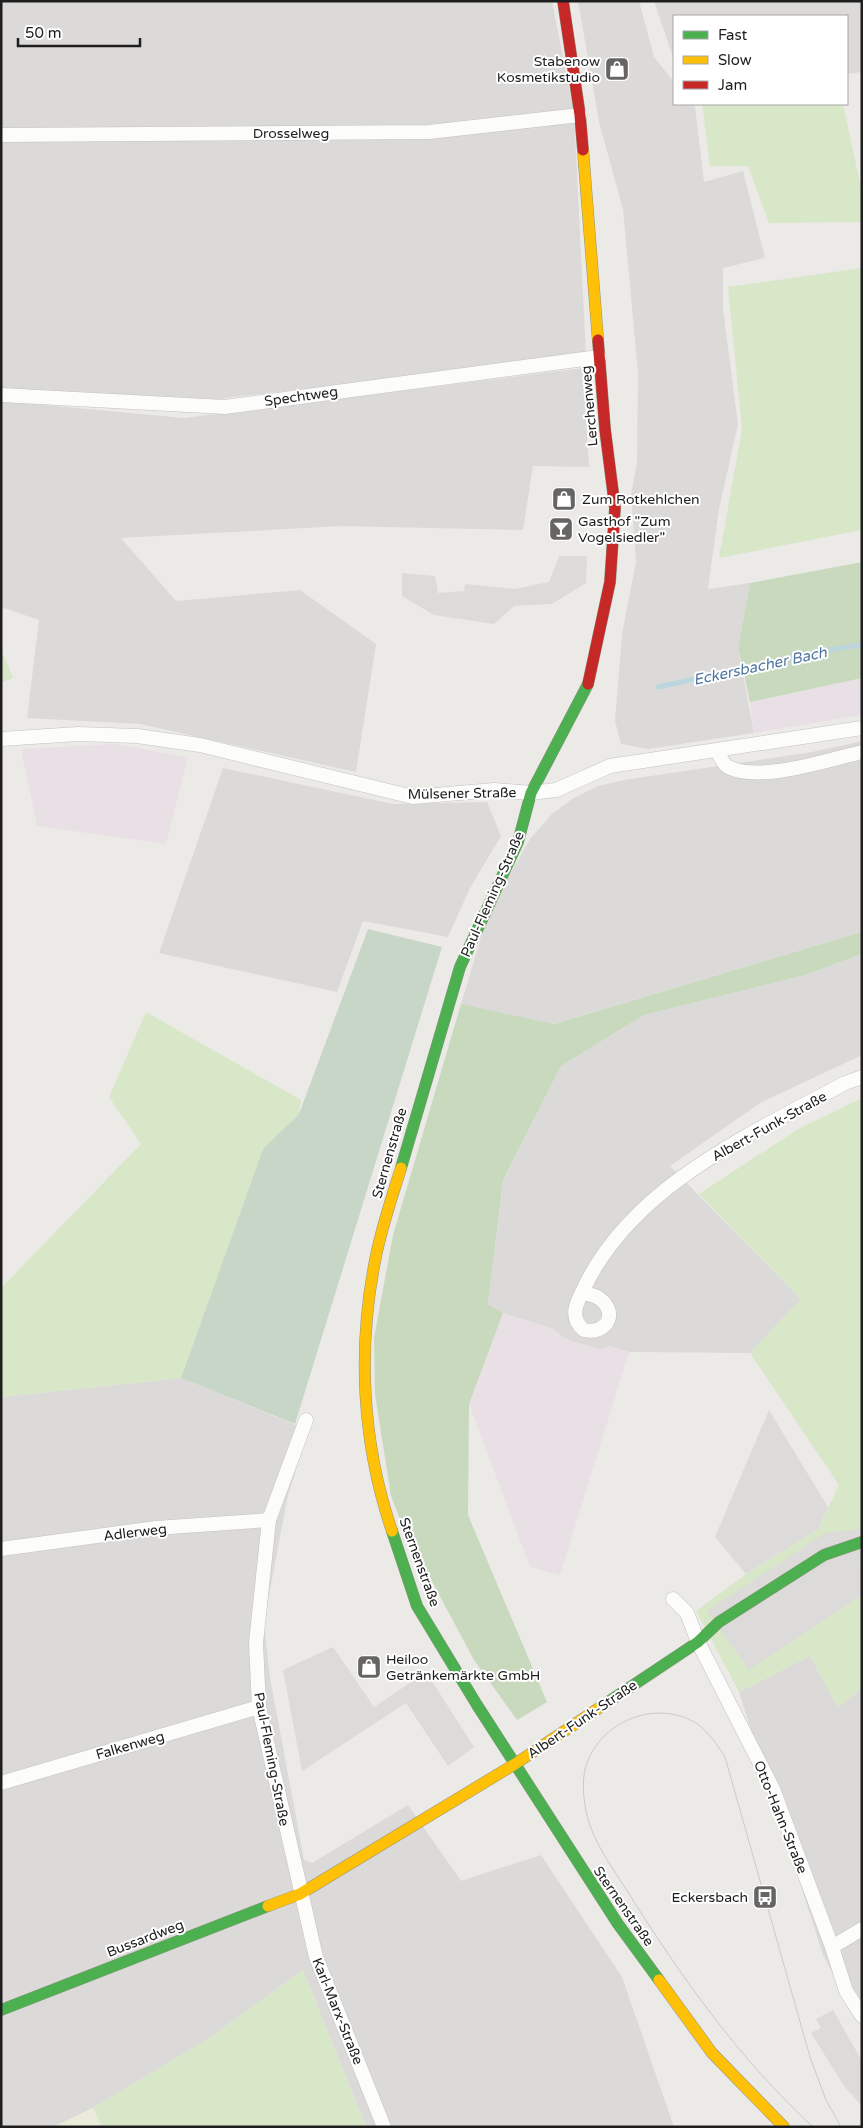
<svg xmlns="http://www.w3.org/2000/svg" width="863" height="2128" font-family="'Varela Round',sans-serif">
<rect width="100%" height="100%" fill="#eceae7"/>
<g fill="#dbdad8">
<path d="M 1,1 L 552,1 L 574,114 L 586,356 L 175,404 L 1,391 Z"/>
<path d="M 578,1 L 639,1 L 654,57 L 674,82 L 674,104 L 692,104 L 695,107 L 704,182 L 743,171 L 765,258 L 723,268 L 723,309 L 738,424 L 719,509 L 708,589 L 750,583 L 738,648 L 754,733 L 648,749 L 621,744 L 615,721 L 622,634 L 636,562 L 631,495 L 637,462 L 638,373 L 623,209 L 599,122 Z"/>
<path d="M 654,1 L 862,1 L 862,72 L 847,74 L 847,16 L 674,16 L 674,60 Z"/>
<path d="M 583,368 L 589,467 L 533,466 L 523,530 L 341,526 L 121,538 L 176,601 L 300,590 L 376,644 L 356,772 L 140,724 L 27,718 L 39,620 L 1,607 L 1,401 L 184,418 Z"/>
<path d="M 862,741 L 862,932 L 553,1024 L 461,1004 L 486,921 L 510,874 L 530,839 L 552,814 L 572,799 L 598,786 L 624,780 L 812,752 Z"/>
<path d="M 223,768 L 393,804 L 487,802 L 501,836 L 470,888 L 448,937 L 363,921 L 337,992 L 159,953 Z"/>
<path d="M 862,954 L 862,1055 L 760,1103 L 670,1166 L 801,1299 L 750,1353 L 629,1352 L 610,1346 L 600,1350 L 565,1339 L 553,1329 L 503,1313 L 488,1304 L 503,1182 L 561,1066 L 644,1015 L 805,975 Z"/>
<path d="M 181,1378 L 308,1430 L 287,1499 L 264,1623 L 270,1678 L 304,1860 L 312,1863 L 408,1805 L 461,1881 L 541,1855 L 622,1977 L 674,2127 L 366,2127 L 303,1970 L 208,2039 L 93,2108 L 53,2127 L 1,2127 L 1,1397 Z"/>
<path d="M 810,1656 L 838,1707 L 862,1688 L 862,2026 L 823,1955 L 739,1692 Z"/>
</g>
<g fill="#e9e0e5">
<path d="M 862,678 L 862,715 L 754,733 L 750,702 Z"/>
<path d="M 115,744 L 188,757 L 166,844 L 37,826 L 21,749 Z"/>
<path d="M 503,1313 L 553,1329 L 566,1339 L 600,1350 L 610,1346 L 629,1352 L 560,1575 L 530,1567 L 469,1404 Z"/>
</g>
<path fill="#eaebdb" d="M 93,2108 L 102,2127 L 53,2127 Z"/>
<g fill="#d8e7c8">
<path d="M 702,104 L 843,104 L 862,192 L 862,222 L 769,223 L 748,166 L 710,166 Z"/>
<path d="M 862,268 L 862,530 L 719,558 L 742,429 L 728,287 Z"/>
<path d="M 1,649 L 13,678 L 1,683 Z"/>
<path d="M 146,1012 L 301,1100 L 299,1114 L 263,1149 L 181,1378 L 1,1397 L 1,1288 L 141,1144 L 109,1097 Z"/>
<path d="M 862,1098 L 862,1688 L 838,1707 L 810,1656 L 739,1692 L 696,1611 L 746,1574 L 818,1529 L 839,1485 L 750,1353 L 801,1299 L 699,1194 L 798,1129 Z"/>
<path d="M 303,1970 L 366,2127 L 102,2127 L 93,2108 L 208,2039 Z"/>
</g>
<g fill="#c8d9be">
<path d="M 862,562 L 862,678 L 750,702 L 738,648 L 750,583 Z"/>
<path d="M 862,932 L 862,954 L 805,975 L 644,1015 L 561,1066 L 503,1181 L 488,1304 L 503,1313 L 469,1404 L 468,1515 L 547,1702 L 517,1720 L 474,1660 L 403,1527 L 391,1496 L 375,1394 L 374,1338 L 393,1235 L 461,1004 L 554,1024 Z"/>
</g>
<path fill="#c7d6c7" d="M 368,929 L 442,947 L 295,1424 L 181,1378 L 263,1149 L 299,1114 Z"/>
<g fill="#dcdbda">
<path d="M 559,556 L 587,556 L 586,583 L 552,604 L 514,606 L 494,624 L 434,615 L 402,596 L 402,573 L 435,576 L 438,593 L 464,591 L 465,584 L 515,589 L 549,582 Z"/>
<path d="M 769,1410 L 828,1507 L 818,1529 L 746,1574 L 715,1537 Z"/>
<path d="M 862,1529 L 862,1562 L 858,1563 L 862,1570 L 862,1595 L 749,1670 L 707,1611 L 825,1533 Z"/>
<path d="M 333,1647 L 374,1707 L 426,1672 L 474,1747 L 448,1766 L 406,1703 L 302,1771 L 283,1670 Z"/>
<path d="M 833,2010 L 862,2061 L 862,2106 L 844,2086 L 811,2033 L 821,2028 L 816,2019 Z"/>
</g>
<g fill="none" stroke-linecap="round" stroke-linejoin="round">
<path stroke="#bdd6dd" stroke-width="5" d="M 658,687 L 834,649 L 862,645"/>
<defs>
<g id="street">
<path d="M 1,135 L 429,132 L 580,115"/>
<path d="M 1,395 L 225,407 L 599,357"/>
<path d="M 1,739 L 78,734 L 137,736 L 200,745 L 413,797 L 494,790 L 531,793 L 556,790 L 610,766 L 862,728"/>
<path d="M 717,751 C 720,756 723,764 728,767 C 760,783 827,760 862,752"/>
<path d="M 582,1292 C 587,1294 593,1295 597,1297 C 619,1310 609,1335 584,1330 C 568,1317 577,1302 585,1286 C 634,1185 751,1134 845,1083 L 862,1077"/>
<path d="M 306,1420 L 269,1520 L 256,1643 L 259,1707 L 316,1957 L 384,2127"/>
<path d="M 1,1549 L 156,1528 L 269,1520"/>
<path d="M 673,1599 L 687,1613 L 698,1642 L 773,1789 L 832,1947 L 846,1991 L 862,2016"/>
<path d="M 1,1783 L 259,1707"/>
<path d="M 832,1947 L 862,1929"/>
</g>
<g id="fast">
<path d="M 401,1168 L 460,967 L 518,842 L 531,793 L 588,684"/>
<path d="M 392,1531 L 417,1606 L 477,1705 L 618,1924 L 659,1980"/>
<path d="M 602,1706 L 698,1642 L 719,1622 L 824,1555 L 862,1542"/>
<path d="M 1,2010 L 268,1906"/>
</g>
<g id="slow">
<path d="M 583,150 L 598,340"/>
<path d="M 392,1531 C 362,1443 357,1348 376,1256 C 382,1226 392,1197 401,1168"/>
<path d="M 268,1906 L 300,1894 L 515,1764 L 602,1706"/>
<path d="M 659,1980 L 712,2053 L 784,2127"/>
</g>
<g id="jam">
<path d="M 563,1 L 580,115 L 583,150"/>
<path d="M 588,684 L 610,582 L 615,508 L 605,429 L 598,340"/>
</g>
</defs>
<use href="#street" stroke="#c3c2c1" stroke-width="15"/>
<use href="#fast" stroke="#939480" stroke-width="12"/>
<use href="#slow" stroke="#939480" stroke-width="12"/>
<use href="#jam" stroke="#939480" stroke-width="12"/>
<use href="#street" stroke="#fcfcfb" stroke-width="14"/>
<use href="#fast" stroke="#4caf50" stroke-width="11"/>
<use href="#slow" stroke="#ffc107" stroke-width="11"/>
<use href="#jam" stroke="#c62828" stroke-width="11"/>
<path stroke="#cacac9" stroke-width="1" d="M 813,2127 C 739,2059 679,1974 626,1889 C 610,1864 589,1836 585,1805 C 583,1792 582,1776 587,1763 C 602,1721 656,1699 696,1723 C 709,1732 717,1745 725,1757 L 810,2057 L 826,2100 L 841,2127"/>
</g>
<defs>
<symbol id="shop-square" viewBox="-11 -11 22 22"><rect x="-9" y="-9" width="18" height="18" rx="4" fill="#666564" stroke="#fff"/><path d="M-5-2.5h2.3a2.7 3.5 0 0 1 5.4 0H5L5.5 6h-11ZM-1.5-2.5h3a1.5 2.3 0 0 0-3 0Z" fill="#fff"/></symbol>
<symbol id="bar-square" viewBox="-11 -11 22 22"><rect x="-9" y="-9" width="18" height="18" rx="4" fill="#666564" stroke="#fff"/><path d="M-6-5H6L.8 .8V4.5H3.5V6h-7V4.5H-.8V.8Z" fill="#fff"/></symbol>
<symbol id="bus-square" viewBox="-11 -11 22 22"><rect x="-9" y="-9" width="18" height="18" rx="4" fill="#666564" stroke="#fff"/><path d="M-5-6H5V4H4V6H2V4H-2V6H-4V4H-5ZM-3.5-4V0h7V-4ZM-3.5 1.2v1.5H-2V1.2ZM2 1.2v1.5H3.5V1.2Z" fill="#fff"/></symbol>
</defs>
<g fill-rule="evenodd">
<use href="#shop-square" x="603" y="55" width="28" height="28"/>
<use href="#shop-square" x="550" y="485" width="28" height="28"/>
<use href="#bar-square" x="547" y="515" width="28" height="28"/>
<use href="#shop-square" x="355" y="1653" width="28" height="28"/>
<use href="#bus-square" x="751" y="1883" width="28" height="28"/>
</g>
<g text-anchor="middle" stroke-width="4" stroke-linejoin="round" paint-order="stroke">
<g font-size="14" fill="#1e1e1e" stroke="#fff" text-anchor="start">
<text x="600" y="66" text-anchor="end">Stabenow<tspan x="600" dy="16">Kosmetikstudio</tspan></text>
<text x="582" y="504">Zum Rotkehlchen</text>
<text x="578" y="526">Gasthof "Zum<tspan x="578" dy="16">Vogelsiedler"</tspan></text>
<text x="386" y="1664">Heiloo<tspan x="386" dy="16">Getränkemärkte GmbH</tspan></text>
<text x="748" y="1902" text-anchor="end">Eckersbach</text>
</g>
<g font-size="14" fill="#1e1e1e" stroke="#fff">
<text x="291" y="138">Drosselweg</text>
<text transform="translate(301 396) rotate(-8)" y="5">Spechtweg</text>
<text transform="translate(589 406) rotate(-95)" y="5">Lerchenweg</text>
<text transform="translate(462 793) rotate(-1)" y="5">Mülsener Straße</text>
<text transform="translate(492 894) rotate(-66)" y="5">Paul-Fleming-Straße</text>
<text transform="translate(769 1126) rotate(-29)" y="5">Albert-Funk-Straße</text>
<text transform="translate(389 1153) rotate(-74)" y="5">Sternenstraße</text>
<text transform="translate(135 1532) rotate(-7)" y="5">Adlerweg</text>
<text transform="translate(420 1562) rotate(70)" y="5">Sternenstraße</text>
<text transform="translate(582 1719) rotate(-34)" y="5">Albert-Funk-Straße</text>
<text transform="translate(130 1745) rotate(-16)" y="5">Falkenweg</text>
<text transform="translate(272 1759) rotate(79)" y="5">Paul-Fleming-Straße</text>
<text transform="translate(781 1817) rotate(68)" y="5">Otto-Hahn-Straße</text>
<text transform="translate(624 1906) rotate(55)" y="5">Sternenstraße</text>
<text transform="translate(145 1938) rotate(-21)" y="5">Bussardweg</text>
<text transform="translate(338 2011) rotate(68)" y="5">Karl-Marx-Straße</text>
</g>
<g font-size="15" font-style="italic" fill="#4f76a0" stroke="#fff">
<text transform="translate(760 666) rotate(-12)" y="5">Eckersbacher Bach</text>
</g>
</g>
<rect width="863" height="2128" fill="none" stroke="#1e1e1e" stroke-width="5"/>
<rect x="673" y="15" width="175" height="90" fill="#ffffff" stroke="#a5a5a5"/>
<rect x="683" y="31" width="25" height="8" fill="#4caf50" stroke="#a5a5a5"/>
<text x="718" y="40" font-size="15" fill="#1e1e1e">Fast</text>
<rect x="683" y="56" width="25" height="8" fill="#ffc107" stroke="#a5a5a5"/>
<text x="718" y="65" font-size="15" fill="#1e1e1e">Slow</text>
<rect x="683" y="81" width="25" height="8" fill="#c62828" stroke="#a5a5a5"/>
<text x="718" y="90" font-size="15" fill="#1e1e1e">Jam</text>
<path d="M18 38v8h122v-8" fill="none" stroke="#1e1e1e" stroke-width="2.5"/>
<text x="25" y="38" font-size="15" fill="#1e1e1e" stroke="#ffffff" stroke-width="4" paint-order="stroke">50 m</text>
</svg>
